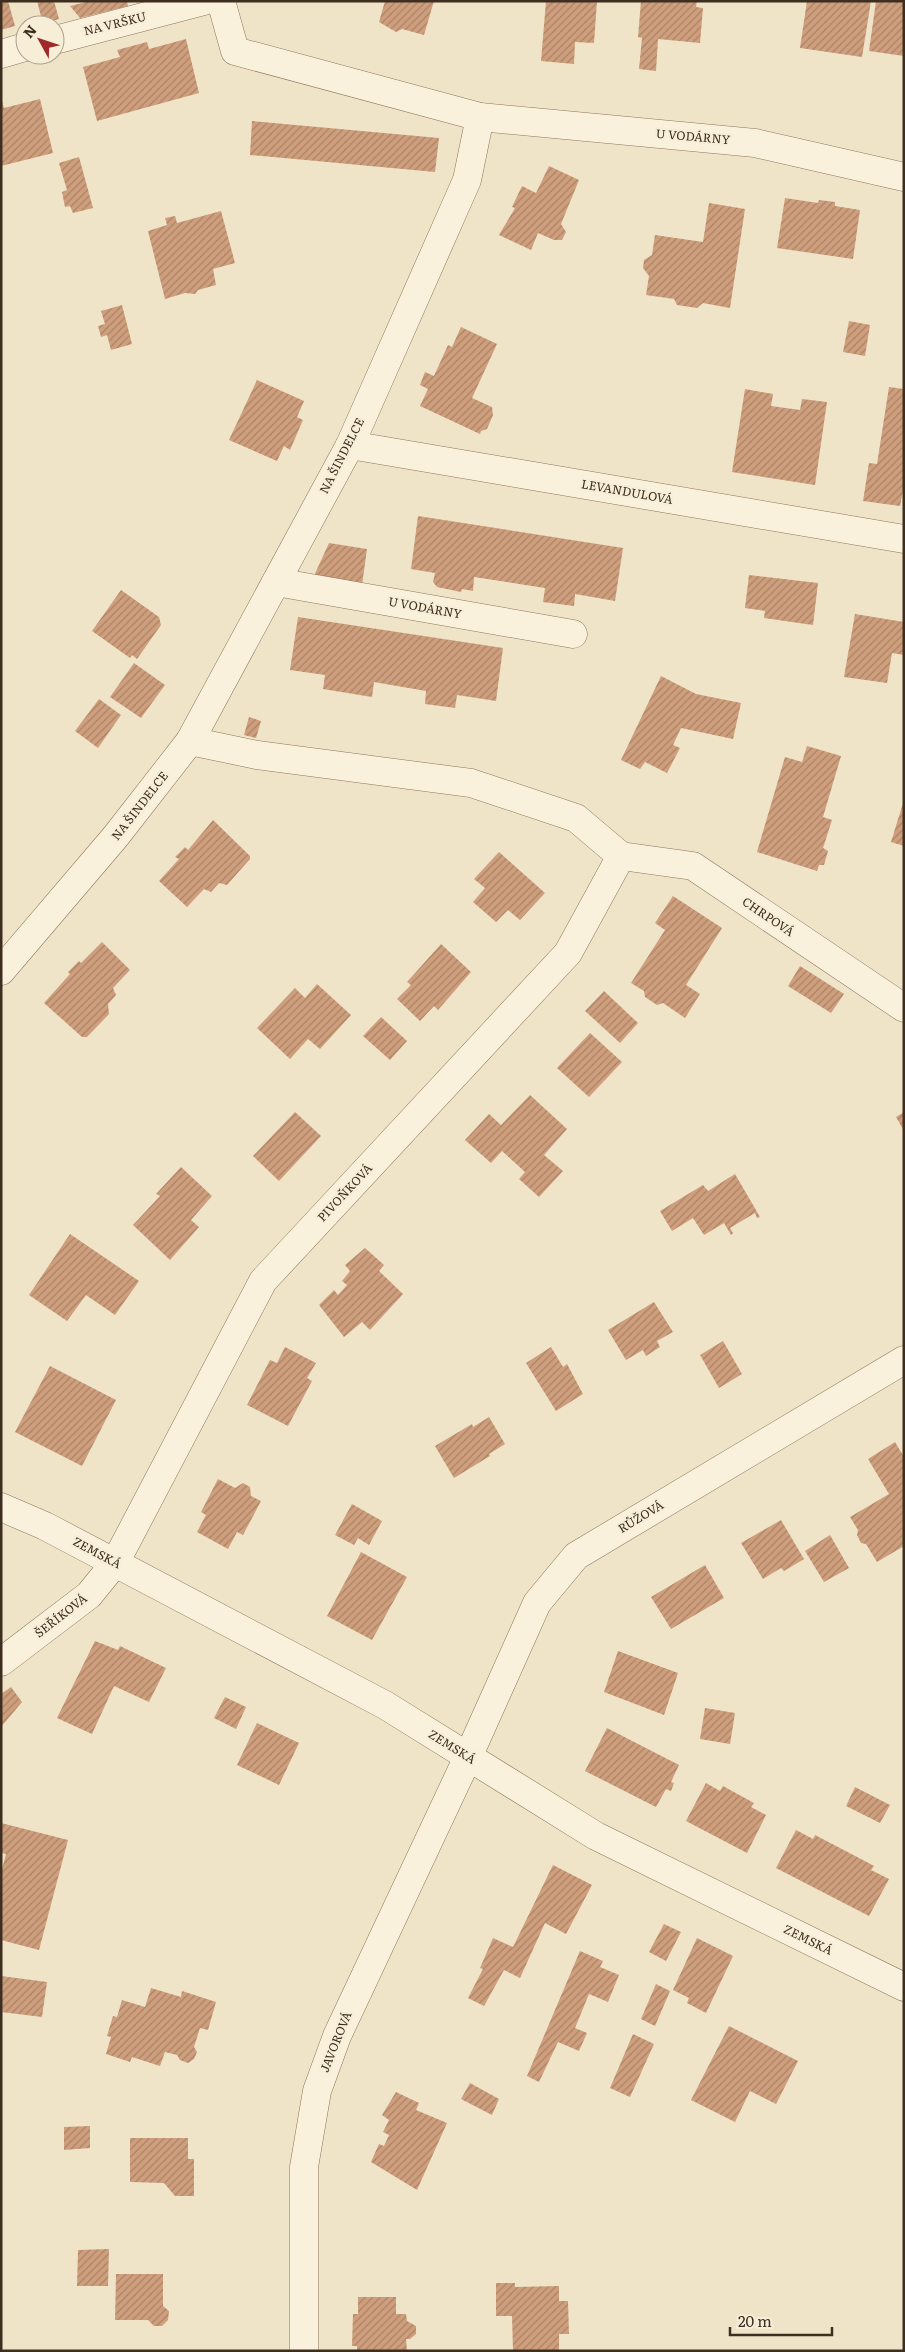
<svg xmlns="http://www.w3.org/2000/svg" width="905" height="2352" font-family="Literata,serif">
<defs>
<pattern id="building-hatch" width="6" height="6" patternUnits="userSpaceOnUse" patternTransform="scale(1.25)"><rect width="6" height="6" fill="#cf9f7d"/><path d="M-1 1l2-2M0 6l6-6M5 7l2-2" fill="none" stroke="#a98266"/></pattern>
</defs>
<rect width="100%" height="100%" fill="#f0e4c8"/>
<g fill="url(#building-hatch)">
<path d="M 1,1 L 8,1 L 15,26 L 1,30 Z"/>
<path d="M 37,1 L 54,1 L 59,19 L 43,24 Z"/>
<path d="M 90,1 L 127,1 L 128,6 L 80,18 L 70,6 Z"/>
<path d="M 385,1 L 434,1 L 424,35 L 402,29 L 396,32 L 379,22 Z"/>
<path d="M 546,1 L 597,1 L 594,43 L 575,42 L 574,64 L 541,61 Z"/>
<path d="M 641,1 L 697,1 L 696,7 L 703,8 L 700,43 L 658,39 L 656,71 L 639,69 L 642,38 L 638,37 Z"/>
<path d="M 807,1 L 871,1 L 862,57 L 800,48 Z"/>
<path d="M 876,1 L 904,1 L 904,56 L 869,51 Z"/>
<path d="M 186,39 L 199,93 L 97,121 L 83,67 L 120,57 L 117,50 L 147,42 L 149,49 Z"/>
<path d="M 1,98 L 4,108 L 40,99 L 53,153 L 1,166 Z"/>
<path d="M 252,121 L 439,138 L 435,172 L 250,155 Z"/>
<path d="M 79,157 L 93,208 L 73,213 L 70,206 L 65,207 L 62,192 L 67,190 L 59,163 Z"/>
<path d="M 549,166 L 579,180 L 561,224 L 566,232 L 562,240 L 554,240 L 538,233 L 531,250 L 499,235 L 515,208 L 512,207 L 522,186 L 536,193 Z"/>
<path d="M 785,198 L 818,203 L 819,200 L 835,202 L 835,206 L 860,210 L 853,259 L 777,248 Z"/>
<path d="M 709,203 L 745,209 L 730,308 L 703,303 L 697,308 L 677,305 L 674,299 L 646,295 L 649,276 L 643,268 L 644,260 L 652,255 L 655,235 L 703,242 Z"/>
<path d="M 221,211 L 235,263 L 213,269 L 216,285 L 198,290 L 195,294 L 185,293 L 165,299 L 148,231 L 167,225 L 165,218 L 175,216 L 177,223 Z"/>
<path d="M 122,305 L 132,344 L 111,350 L 107,335 L 101,337 L 98,326 L 105,324 L 101,311 Z"/>
<path d="M 849,321 L 870,325 L 865,356 L 843,352 Z"/>
<path d="M 461,327 L 497,344 L 472,398 L 492,407 L 493,415 L 487,429 L 481,431 L 480,434 L 420,406 L 428,389 L 420,385 L 425,372 L 434,376 L 448,345 L 452,347 Z"/>
<path d="M 257,380 L 304,401 L 297,417 L 303,420 L 290,450 L 284,446 L 277,461 L 229,440 Z"/>
<path d="M 889,387 L 904,389 L 904,486 L 900,506 L 863,501 L 869,463 L 877,464 Z"/>
<path d="M 745,389 L 773,394 L 771,406 L 800,410 L 802,399 L 827,402 L 815,485 L 732,472 Z"/>
<path d="M 418,516 L 623,548 L 615,601 L 575,594 L 574,606 L 543,602 L 545,588 L 474,577 L 473,591 L 462,589 L 461,592 L 437,587 L 433,582 L 435,573 L 411,569 Z"/>
<path d="M 329,543 L 367,549 L 362,585 L 313,578 Z"/>
<path d="M 749,575 L 818,583 L 813,625 L 764,618 L 765,611 L 745,608 Z"/>
<path d="M 121,590 L 159,617 L 161,625 L 137,659 L 132,655 L 130,658 L 92,631 Z"/>
<path d="M 855,614 L 904,622 L 904,655 L 892,653 L 887,683 L 844,677 Z"/>
<path d="M 298,617 L 503,648 L 496,701 L 457,695 L 455,708 L 425,704 L 426,691 L 374,682 L 372,697 L 323,689 L 325,675 L 290,670 Z"/>
<path d="M 134,663 L 165,685 L 141,718 L 110,697 Z"/>
<path d="M 661,676 L 696,694 L 741,703 L 733,739 L 681,728 L 673,745 L 680,748 L 667,773 L 645,762 L 640,769 L 621,760 Z"/>
<path d="M 99,699 L 121,715 L 98,748 L 75,731 Z"/>
<path d="M 249,717 L 261,721 L 256,738 L 244,735 Z"/>
<path d="M 807,746 L 841,756 L 823,817 L 832,820 L 823,848 L 828,851 L 824,865 L 819,865 L 817,871 L 757,852 L 785,757 L 802,762 Z"/>
<path d="M 904,800 L 904,846 L 891,842 Z"/>
<path d="M 213,820 L 250,856 L 250,859 L 227,885 L 219,883 L 211,892 L 204,889 L 187,907 L 159,881 L 179,859 L 175,857 L 185,847 L 188,850 Z"/>
<path d="M 499,852 L 545,893 L 520,920 L 508,910 L 496,922 L 473,902 L 485,888 L 474,879 Z"/>
<path d="M 673,896 L 722,928 L 686,985 L 700,994 L 685,1018 L 663,1003 L 657,1005 L 645,997 L 644,991 L 631,983 L 665,930 L 655,923 Z"/>
<path d="M 102,942 L 130,970 L 113,988 L 116,995 L 108,1004 L 109,1014 L 87,1037 L 82,1037 L 44,1003 L 70,974 L 68,972 L 79,961 L 81,963 Z"/>
<path d="M 441,944 L 471,972 L 438,1010 L 434,1006 L 420,1021 L 397,999 L 411,985 L 407,982 Z"/>
<path d="M 800,966 L 844,994 L 831,1013 L 788,986 Z"/>
<path d="M 317,984 L 351,1015 L 320,1049 L 308,1039 L 290,1059 L 257,1028 L 295,988 L 305,998 Z"/>
<path d="M 604,991 L 638,1023 L 620,1043 L 585,1011 Z"/>
<path d="M 381,1017 L 407,1041 L 390,1060 L 363,1036 Z"/>
<path d="M 590,1033 L 622,1062 L 589,1097 L 557,1068 Z"/>
<path d="M 530,1095 L 567,1129 L 544,1155 L 563,1171 L 539,1197 L 519,1179 L 525,1172 L 502,1151 L 491,1163 L 465,1140 L 489,1114 L 501,1125 Z"/>
<path d="M 295,1112 L 321,1136 L 279,1181 L 253,1156 Z"/>
<path d="M 904,1112 L 904,1131 L 896,1117 Z"/>
<path d="M 181,1167 L 212,1196 L 191,1220 L 199,1227 L 170,1260 L 133,1225 L 160,1196 L 156,1194 Z"/>
<path d="M 735,1174 L 760,1217 L 757,1218 L 755,1213 L 730,1228 L 733,1233 L 731,1235 L 724,1223 L 704,1235 L 693,1218 L 672,1231 L 660,1211 L 703,1185 L 708,1191 Z"/>
<path d="M 70,1234 L 139,1281 L 115,1315 L 86,1295 L 67,1321 L 29,1295 Z"/>
<path d="M 365,1248 L 384,1265 L 379,1271 L 403,1294 L 370,1330 L 362,1322 L 344,1337 L 319,1305 L 334,1290 L 338,1295 L 347,1285 L 342,1281 L 350,1271 L 345,1265 Z"/>
<path d="M 654,1302 L 673,1332 L 657,1341 L 660,1347 L 646,1356 L 643,1350 L 626,1360 L 608,1330 Z"/>
<path d="M 723,1341 L 742,1374 L 719,1388 L 700,1355 Z"/>
<path d="M 285,1347 L 316,1363 L 307,1378 L 312,1381 L 288,1426 L 247,1405 L 270,1360 L 277,1363 Z"/>
<path d="M 551,1347 L 563,1367 L 567,1364 L 583,1394 L 556,1411 L 526,1363 Z"/>
<path d="M 50,1366 L 116,1400 L 82,1466 L 15,1432 Z"/>
<path d="M 489,1417 L 505,1444 L 489,1454 L 490,1456 L 454,1478 L 435,1446 L 472,1424 L 473,1427 Z"/>
<path d="M 895,1442 L 904,1457 L 904,1546 L 877,1562 L 866,1544 L 861,1543 L 857,1535 L 858,1530 L 850,1517 L 889,1494 L 868,1459 Z"/>
<path d="M 218,1479 L 235,1488 L 243,1483 L 250,1487 L 251,1496 L 261,1501 L 243,1535 L 237,1532 L 228,1549 L 197,1532 L 206,1515 L 201,1512 Z"/>
<path d="M 352,1504 L 382,1521 L 369,1545 L 358,1538 L 354,1545 L 335,1535 Z"/>
<path d="M 781,1520 L 804,1559 L 784,1571 L 781,1568 L 763,1579 L 741,1543 Z"/>
<path d="M 830,1535 L 849,1568 L 824,1582 L 805,1551 Z"/>
<path d="M 361,1552 L 407,1577 L 372,1640 L 327,1616 Z"/>
<path d="M 705,1565 L 724,1598 L 671,1629 L 651,1597 Z"/>
<path d="M 95,1641 L 118,1650 L 120,1646 L 166,1668 L 149,1702 L 114,1686 L 92,1734 L 57,1718 Z"/>
<path d="M 618,1651 L 678,1673 L 664,1715 L 604,1692 Z"/>
<path d="M 11,1687 L 22,1702 L 1,1727 L 1,1694 Z"/>
<path d="M 225,1697 L 246,1707 L 236,1729 L 214,1718 Z"/>
<path d="M 705,1708 L 735,1713 L 730,1744 L 700,1739 Z"/>
<path d="M 257,1723 L 299,1743 L 279,1785 L 237,1765 Z"/>
<path d="M 607,1728 L 679,1765 L 671,1782 L 674,1783 L 671,1791 L 666,1789 L 656,1807 L 585,1771 Z"/>
<path d="M 706,1783 L 720,1791 L 723,1786 L 754,1803 L 751,1807 L 766,1815 L 747,1853 L 686,1821 Z"/>
<path d="M 855,1787 L 890,1805 L 880,1823 L 846,1806 Z"/>
<path d="M 1,1823 L 68,1840 L 39,1950 L 1,1940 L 1,1873 L 6,1854 L 1,1853 Z"/>
<path d="M 796,1830 L 813,1839 L 815,1835 L 861,1859 L 874,1866 L 871,1870 L 889,1879 L 869,1916 L 776,1868 Z"/>
<path d="M 553,1865 L 592,1885 L 566,1934 L 545,1923 L 520,1978 L 504,1970 L 484,2006 L 468,1998 L 483,1969 L 480,1968 L 493,1938 L 513,1947 Z"/>
<path d="M 664,1924 L 681,1932 L 666,1961 L 649,1952 Z"/>
<path d="M 697,1938 L 733,1956 L 706,2013 L 687,2003 L 689,1998 L 673,1990 Z"/>
<path d="M 580,1951 L 603,1961 L 600,1967 L 619,1975 L 608,2002 L 589,1994 L 575,2028 L 587,2033 L 579,2051 L 558,2042 L 539,2082 L 527,2076 Z"/>
<path d="M 1,1976 L 47,1982 L 42,2017 L 1,2012 Z"/>
<path d="M 656,1984 L 670,1991 L 655,2026 L 641,2019 Z"/>
<path d="M 151,1988 L 181,1997 L 182,1991 L 216,2002 L 208,2030 L 200,2028 L 194,2047 L 197,2052 L 194,2059 L 188,2063 L 180,2060 L 177,2055 L 165,2052 L 160,2066 L 132,2057 L 130,2062 L 106,2054 L 111,2037 L 107,2036 L 113,2016 L 117,2017 L 122,2000 L 145,2007 Z"/>
<path d="M 729,2026 L 798,2061 L 776,2104 L 750,2091 L 735,2122 L 691,2100 Z"/>
<path d="M 633,2034 L 654,2044 L 630,2097 L 610,2088 Z"/>
<path d="M 470,2083 L 499,2099 L 492,2115 L 461,2099 Z"/>
<path d="M 396,2092 L 419,2103 L 416,2110 L 447,2123 L 417,2190 L 371,2162 L 379,2144 L 384,2146 L 389,2135 L 383,2132 L 389,2120 L 382,2115 Z"/>
<path d="M 90,2126 L 90,2148 L 64,2150 L 64,2127 Z"/>
<path d="M 130,2138 L 188,2138 L 188,2159 L 194,2159 L 194,2196 L 175,2196 L 164,2183 L 130,2182 Z"/>
<path d="M 109,2249 L 108,2286 L 77,2286 L 78,2250 Z"/>
<path d="M 116,2274 L 163,2274 L 163,2306 L 169,2311 L 168,2320 L 162,2326 L 154,2326 L 148,2320 L 115,2320 Z"/>
<path d="M 496,2283 L 515,2283 L 515,2287 L 559,2286 L 559,2301 L 568,2301 L 569,2334 L 559,2334 L 559,2351 L 513,2351 L 512,2316 L 496,2316 Z"/>
<path d="M 358,2297 L 396,2297 L 396,2314 L 406,2314 L 407,2321 L 416,2326 L 416,2334 L 410,2339 L 406,2339 L 407,2351 L 357,2351 L 357,2346 L 352,2346 L 353,2314 L 358,2314 Z"/>
</g>
<g fill="none" stroke-linecap="round" stroke-linejoin="round">
<defs>
<g id="minor">
<path d="M 221,1 L 235,51 L 480,117 L 755,143 L 904,177"/>
<path d="M 55,40 L 204,1"/>
<path d="M 1,54 L 25,47"/>
<path d="M 350,445 L 904,539"/>
<path d="M 276,582 L 573,634"/>
<path d="M 190,741 L 257,755 L 471,783 L 576,818 L 621,856"/>
<path d="M 621,856 L 693,866 L 904,1008"/>
<path d="M 1,971 L 116,836 L 190,741 L 350,445 L 467,180 L 480,117"/>
<path d="M 1,1507 L 45,1526 L 385,1705 L 596,1836 L 904,1987"/>
<path d="M 1,1662 L 89,1595 L 115,1563 L 263,1281 L 568,953 L 621,856"/>
<path d="M 304,2351 L 304,2167 L 317,2091 L 337,2036 L 468,1757 L 537,1603 L 576,1556 L 904,1360"/>
</g>
</defs>
<use href="#minor" stroke="#8d765c" stroke-width="29"/>
<use href="#minor" stroke="#faf1dc" stroke-width="28"/>
</g>
<g text-anchor="middle" stroke-width="4.5" stroke-linejoin="round" paint-order="stroke">
<g font-size="12" fill="#3d2e20" stroke="#f7eed8">
<text transform="translate(115 24) rotate(-14)" y="4">NA VRŠKU</text>
<text transform="translate(693 137) rotate(5)" y="4">U VODÁRNY</text>
<text transform="translate(342 456) rotate(-63)" y="4">NA ŠINDELCE</text>
<text transform="translate(627 492) rotate(10)" y="4">LEVANDULOVÁ</text>
<text transform="translate(425 608) rotate(10)" y="4">U VODÁRNY</text>
<text transform="translate(140 806) rotate(-52)" y="4">NA ŠINDELCE</text>
<text transform="translate(768 917) rotate(34)" y="4">CHRPOVÁ</text>
<text transform="translate(345 1193) rotate(-47)" y="4">PIVOŇKOVÁ</text>
<text transform="translate(641 1517) rotate(-31)" y="4">RŮŽOVÁ</text>
<text transform="translate(97 1553) rotate(28)" y="4">ZEMSKÁ</text>
<text transform="translate(61 1616) rotate(-38)" y="4">ŠEŘÍKOVÁ</text>
<text transform="translate(452 1747) rotate(32)" y="4">ZEMSKÁ</text>
<text transform="translate(808 1940) rotate(26)" y="4">ZEMSKÁ</text>
<text transform="translate(336 2042) rotate(-68)" y="4">JAVOROVÁ</text>
</g>
</g>
<rect width="905" height="2352" fill="none" stroke="#3d2e20" stroke-width="5"/>
<g transform="translate(40 40) rotate(310)"><circle r="24" fill="#f7eed8" stroke="#ada18e"/>
<path d="M0-4L9 19L0 12L-9 19Z" fill="#9e2a2b"/>
<text y="-8" font-size="14" font-weight="bold" text-anchor="middle" fill="#3d2e20">N</text>
</g>
<path d="M730 2327v8h102v-8" fill="none" stroke="#3d2e20" stroke-width="2.5"/>
<text x="738" y="2327" font-size="15" fill="#3d2e20" stroke="#f7eed8" stroke-width="4" paint-order="stroke">20 m</text>
</svg>
